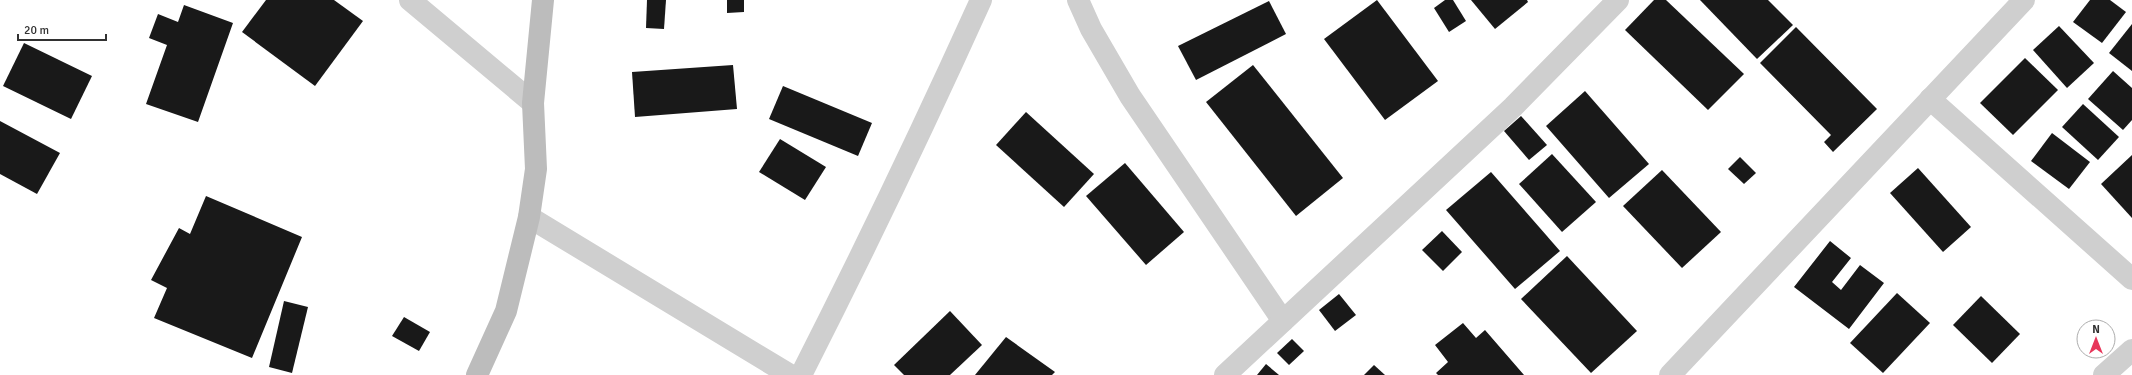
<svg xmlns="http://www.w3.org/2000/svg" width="2132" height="375" font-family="Signika,sans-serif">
<rect width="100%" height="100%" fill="#fff"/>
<g fill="#191919">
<path d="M 266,0 L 334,0 L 363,21 L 315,86 L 242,32 Z"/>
<path d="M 647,0 L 666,0 L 664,29 L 646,28 Z"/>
<path d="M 727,0 L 744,0 L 744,12 L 727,13 Z"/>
<path d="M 1377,0 L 1438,81 L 1385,120 L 1324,39 Z"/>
<path d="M 1445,0 L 1453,0 L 1466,21 L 1449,32 L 1434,8 Z"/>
<path d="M 1471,0 L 1527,0 L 1528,2 L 1495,29 Z"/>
<path d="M 1654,0 L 1666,0 L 1744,74 L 1708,110 L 1625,30 Z"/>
<path d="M 1700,0 L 1768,0 L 1793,25 L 1757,59 Z"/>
<path d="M 2090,0 L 2110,0 L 2126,12 L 2102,43 L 2073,22 Z"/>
<path d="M 1269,1 L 1286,34 L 1196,80 L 1178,46 Z"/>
<path d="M 184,5 L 233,23 L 198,122 L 146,104 L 167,45 L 149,38 L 158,14 L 178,22 Z"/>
<path d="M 2132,24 L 2132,71 L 2109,53 Z"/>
<path d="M 2059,26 L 2094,63 L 2067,88 L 2033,50 Z"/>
<path d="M 1796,27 L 1877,109 L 1833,152 L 1824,142 L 1831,135 L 1760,63 Z"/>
<path d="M 24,43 L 92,76 L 71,119 L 3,86 Z"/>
<path d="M 2025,58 L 2058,90 L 2013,135 L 1980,103 Z"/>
<path d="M 733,65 L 737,109 L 635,117 L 632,72 Z"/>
<path d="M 1253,65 L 1343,178 L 1296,216 L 1206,102 Z"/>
<path d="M 2113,71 L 2132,88 L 2132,120 L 2123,130 L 2088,99 Z"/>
<path d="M 783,86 L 872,123 L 858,156 L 769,119 Z"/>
<path d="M 1585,91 L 1649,164 L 1609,198 L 1546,126 Z"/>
<path d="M 2083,104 L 2119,137 L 2098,160 L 2062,127 Z"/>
<path d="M 1026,112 L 1094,174 L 1064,207 L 996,145 Z"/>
<path d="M 1521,116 L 1547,145 L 1529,160 L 1504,131 Z"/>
<path d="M 0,121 L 60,153 L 37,194 L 0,174 Z"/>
<path d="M 2052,133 L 2090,162 L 2069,189 L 2031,161 Z"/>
<path d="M 780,139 L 826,167 L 805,200 L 759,172 Z"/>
<path d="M 1552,154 L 1596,202 L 1562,232 L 1519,184 Z"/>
<path d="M 2132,155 L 2132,218 L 2101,184 Z"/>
<path d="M 1740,157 L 1756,173 L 1744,184 L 1728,169 Z"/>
<path d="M 1125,163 L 1184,232 L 1146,265 L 1086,196 Z"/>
<path d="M 1918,168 L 1971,227 L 1943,252 L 1890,193 Z"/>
<path d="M 1662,170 L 1721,232 L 1682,268 L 1623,206 Z"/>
<path d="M 1491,172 L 1560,251 L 1515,289 L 1446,210 Z"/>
<path d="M 206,196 L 302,237 L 252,358 L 154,318 L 167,288 L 151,280 L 179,228 L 190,234 Z"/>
<path d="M 1442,231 L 1462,252 L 1443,271 L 1422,250 Z"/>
<path d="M 1830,241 L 1851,258 L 1832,282 L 1841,290 L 1860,265 L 1884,283 L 1849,329 L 1794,287 Z"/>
<path d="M 1567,256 L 1637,331 L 1591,373 L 1521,299 Z"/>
<path d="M 1897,293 L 1930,323 L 1883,373 L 1850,343 Z"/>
<path d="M 1339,294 L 1356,315 L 1335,331 L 1319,310 Z"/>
<path d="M 1981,296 L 2020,334 L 1992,363 L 1953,325 Z"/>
<path d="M 284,301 L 308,307 L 292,373 L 269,367 Z"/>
<path d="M 950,311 L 982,345 L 950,375 L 904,375 L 894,365 Z"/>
<path d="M 404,317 L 430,332 L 419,351 L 392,336 Z"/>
<path d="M 1463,323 L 1476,338 L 1485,330 L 1524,375 L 1438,375 L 1436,373 L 1448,362 L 1435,345 Z"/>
<path d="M 1006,337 L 1055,372 L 1052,375 L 975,375 Z"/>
<path d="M 1292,339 L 1304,351 L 1289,365 L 1277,353 Z"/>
<path d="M 1266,364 L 1279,375 L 1257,375 Z"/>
<path d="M 1374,365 L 1385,375 L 1364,375 Z"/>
</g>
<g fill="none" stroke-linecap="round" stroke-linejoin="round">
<g stroke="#cfcfcf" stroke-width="22">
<path d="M 410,0 L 533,103"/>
<path d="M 1078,0 L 1091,29 L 1130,96 L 1283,321"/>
<path d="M 1930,99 L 2132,279"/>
<path d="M 529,217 L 790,375"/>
<path d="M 801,375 C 864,251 924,126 981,0"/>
<path d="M 1225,375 L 1513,107 L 1618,0"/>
<path d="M 1670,375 L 2024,0"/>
<path d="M 2104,375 L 2132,350"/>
</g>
<path stroke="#bcbcbc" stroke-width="22" d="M 477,375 L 506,311 L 529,217 L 536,169 L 533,103 L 543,0"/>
</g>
<g transform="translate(2096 339)"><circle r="19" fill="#ffffff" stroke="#adadad"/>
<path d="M0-3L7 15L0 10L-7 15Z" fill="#e7365a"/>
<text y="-6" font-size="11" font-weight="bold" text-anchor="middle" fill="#323232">N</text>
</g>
<path d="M18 34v6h88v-6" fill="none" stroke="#323232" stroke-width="2"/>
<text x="24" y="34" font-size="12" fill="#323232" stroke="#ffffff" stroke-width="3" paint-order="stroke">20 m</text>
</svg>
